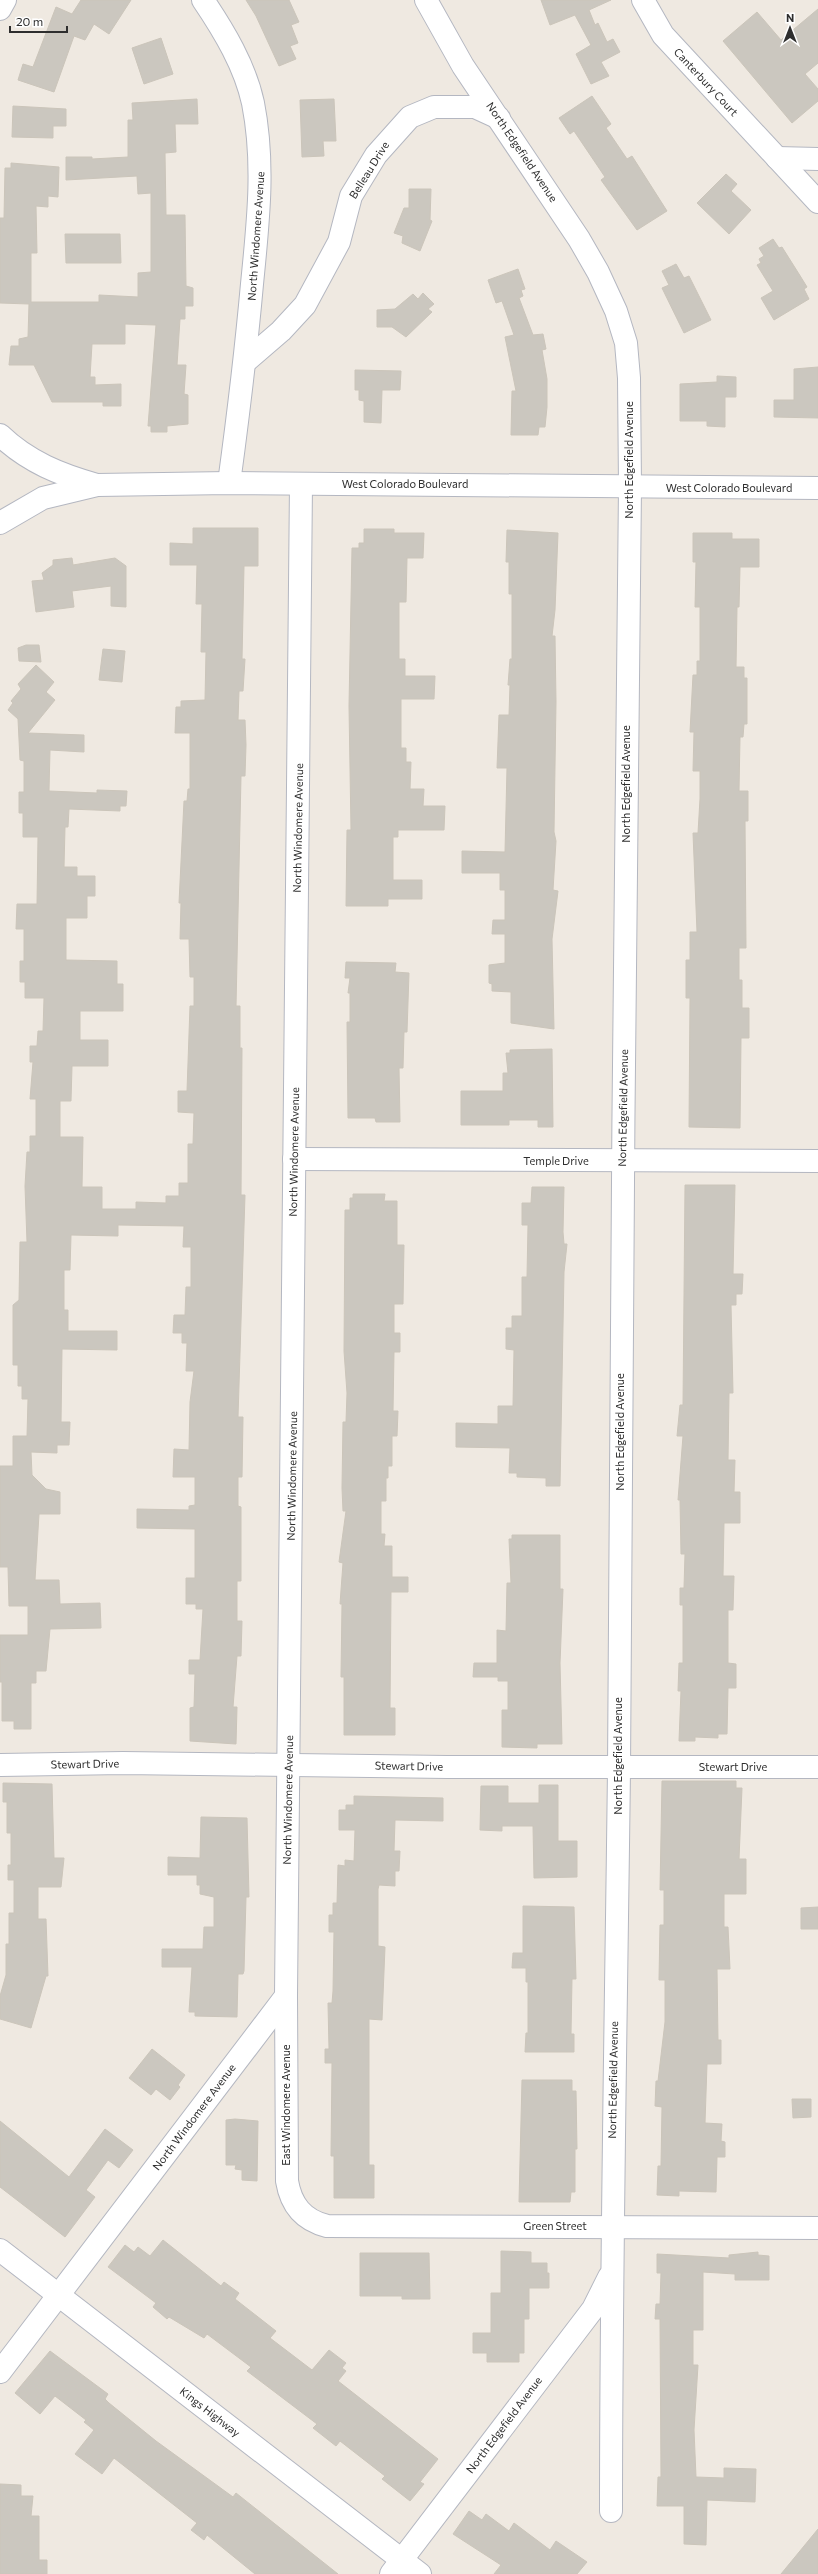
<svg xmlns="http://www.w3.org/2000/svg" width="818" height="2574" font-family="Commissioner,sans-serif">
<rect width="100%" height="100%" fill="#efe9e1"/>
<g fill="#cbc7bf" stroke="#cbc5ba">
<path d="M 81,0 L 131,0 L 109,34 L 94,24 L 85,40 L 74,36 L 54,92 L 18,80 L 23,64 L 33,67 L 56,7 L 72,14 Z"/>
<path d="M 246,0 L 289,0 L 299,22 L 291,25 L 298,43 L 290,46 L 296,59 L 279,66 L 256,16 Z"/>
<path d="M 541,0 L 611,0 L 589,10 L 595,25 L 598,23 L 607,42 L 613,39 L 620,52 L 601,62 L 609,76 L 591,84 L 576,54 L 591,45 L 575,15 L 550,25 Z"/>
<path d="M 818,9 L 818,63 L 805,74 L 818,89 L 818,101 L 792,123 L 723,41 L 757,12 L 781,40 Z"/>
<path d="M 161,38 L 173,74 L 144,84 L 132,48 Z"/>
<path d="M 592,96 L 611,124 L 606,128 L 627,159 L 632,156 L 667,211 L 637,230 L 601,180 L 605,177 L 574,131 L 570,134 L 559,118 Z"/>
<path d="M 197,99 L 198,124 L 175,124 L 176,152 L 165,153 L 166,215 L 185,215 L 186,286 L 193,288 L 193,306 L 185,306 L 185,319 L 180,319 L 177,365 L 186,365 L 184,394 L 188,395 L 188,424 L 167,426 L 167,432 L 151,432 L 151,426 L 148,426 L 156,325 L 125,324 L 125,344 L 92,344 L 90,377 L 95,377 L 95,385 L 121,384 L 121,406 L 103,406 L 103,402 L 52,402 L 34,365 L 9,365 L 11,346 L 19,346 L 19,339 L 28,337 L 29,304 L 0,303 L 0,218 L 4,218 L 5,168 L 11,168 L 11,163 L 59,167 L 58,197 L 48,196 L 48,207 L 36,206 L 37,253 L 31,253 L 31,302 L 99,302 L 99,295 L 138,297 L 138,273 L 151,272 L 151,193 L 138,194 L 137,176 L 66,180 L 66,157 L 92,157 L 92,159 L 128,157 L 128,120 L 133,120 L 132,103 Z"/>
<path d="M 334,99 L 336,141 L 323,141 L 324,156 L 302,157 L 300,100 Z"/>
<path d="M 13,106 L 66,109 L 66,126 L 53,126 L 53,138 L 12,137 Z"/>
<path d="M 726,174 L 737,184 L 731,191 L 751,210 L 729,234 L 697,203 Z"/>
<path d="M 409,189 L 431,189 L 430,220 L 432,221 L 420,251 L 402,243 L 403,236 L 394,233 L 404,208 L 409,208 Z"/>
<path d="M 65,234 L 120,234 L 121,263 L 66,263 Z"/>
<path d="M 773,239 L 779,248 L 782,247 L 799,274 L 807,287 L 804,289 L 809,299 L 774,320 L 761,298 L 773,291 L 757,265 L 761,263 L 759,259 L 764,256 L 759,248 Z"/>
<path d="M 676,264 L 684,278 L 689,276 L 711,320 L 684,333 L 662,288 L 669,285 L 662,271 Z"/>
<path d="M 518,269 L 525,289 L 521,290 L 523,296 L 519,298 L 533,335 L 543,334 L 546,349 L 542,350 L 547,379 L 547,407 L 545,427 L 539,427 L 538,435 L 511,435 L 512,391 L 516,391 L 505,337 L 514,335 L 502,301 L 496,303 L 488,280 Z"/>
<path d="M 423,293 L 434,304 L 428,309 L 432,312 L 406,337 L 392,327 L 377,327 L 377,310 L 395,309 L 413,294 L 418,299 Z"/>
<path d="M 818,367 L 818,418 L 774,417 L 774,400 L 794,400 L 794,369 Z"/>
<path d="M 355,370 L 401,371 L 400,390 L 382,390 L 381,423 L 364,422 L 364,401 L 359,400 L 359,390 L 355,390 Z"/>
<path d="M 717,376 L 736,377 L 736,397 L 725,397 L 725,427 L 707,426 L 707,421 L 680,421 L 680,384 L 717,382 Z"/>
<path d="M 193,528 L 258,528 L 258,566 L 244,566 L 242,659 L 245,659 L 243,691 L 239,691 L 238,720 L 245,720 L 246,745 L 245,776 L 241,776 L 236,1006 L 240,1006 L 240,1048 L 242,1048 L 241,1195 L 245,1195 L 238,1417 L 243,1417 L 242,1477 L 238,1477 L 238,1506 L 241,1507 L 241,1581 L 237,1581 L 237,1621 L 242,1621 L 241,1656 L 237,1656 L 233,1707 L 237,1707 L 236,1744 L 190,1741 L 190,1708 L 194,1707 L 195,1674 L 189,1674 L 189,1660 L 200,1660 L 203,1609 L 196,1609 L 196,1604 L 186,1604 L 186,1578 L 195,1578 L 195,1529 L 137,1528 L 137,1509 L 189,1510 L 189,1506 L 195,1505 L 195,1477 L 173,1477 L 174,1449 L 189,1450 L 190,1402 L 194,1371 L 186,1371 L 187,1343 L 182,1343 L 182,1333 L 173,1333 L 174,1315 L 185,1315 L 186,1287 L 191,1287 L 191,1247 L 183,1247 L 184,1226 L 118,1225 L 118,1236 L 71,1235 L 70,1270 L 64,1270 L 64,1310 L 68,1310 L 68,1331 L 117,1331 L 117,1350 L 62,1349 L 61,1422 L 70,1422 L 69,1445 L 57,1445 L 57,1453 L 31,1452 L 32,1475 L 46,1489 L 60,1492 L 60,1514 L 39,1514 L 35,1580 L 59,1580 L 60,1604 L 100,1603 L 101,1628 L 50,1629 L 46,1671 L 36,1671 L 36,1683 L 31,1683 L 31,1729 L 14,1729 L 14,1721 L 2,1721 L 2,1682 L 0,1682 L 0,1635 L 28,1635 L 28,1606 L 9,1606 L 8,1567 L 0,1567 L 0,1466 L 13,1466 L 13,1436 L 27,1436 L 28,1399 L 22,1399 L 22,1386 L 18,1386 L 18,1365 L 13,1365 L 13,1305 L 19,1300 L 20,1242 L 27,1242 L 25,1186 L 27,1152 L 30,1152 L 30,1136 L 36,1136 L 36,1099 L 30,1099 L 33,1062 L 30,1062 L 30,1046 L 37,1046 L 38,1031 L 43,1031 L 44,998 L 25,998 L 25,982 L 20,982 L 20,961 L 24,961 L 24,929 L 16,929 L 17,904 L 37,904 L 38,837 L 23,837 L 23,813 L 19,813 L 19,792 L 24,792 L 24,761 L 20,760 L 18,719 L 8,710 L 13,703 L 11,701 L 21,689 L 18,684 L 36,665 L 54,682 L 46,692 L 55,700 L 28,733 L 84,735 L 84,752 L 50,750 L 49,791 L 97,793 L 97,790 L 127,791 L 126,806 L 120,806 L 120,811 L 69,809 L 68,827 L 65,827 L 64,867 L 77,867 L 77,876 L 95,876 L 95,896 L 87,896 L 87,918 L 66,918 L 66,960 L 117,961 L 117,984 L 123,984 L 123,1011 L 80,1011 L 80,1040 L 108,1040 L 108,1066 L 72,1066 L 71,1101 L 60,1101 L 60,1137 L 83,1137 L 82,1187 L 102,1187 L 102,1209 L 136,1209 L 136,1202 L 166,1203 L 166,1196 L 179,1196 L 179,1183 L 188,1183 L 188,1144 L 193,1144 L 194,1113 L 178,1112 L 178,1091 L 187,1091 L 190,1006 L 194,1006 L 194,977 L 190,977 L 189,939 L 180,939 L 181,903 L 179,903 L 184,801 L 187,801 L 188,789 L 190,789 L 190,733 L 175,733 L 176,707 L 181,707 L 181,701 L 205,700 L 206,652 L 201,652 L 202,604 L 196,604 L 197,565 L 170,565 L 170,543 L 193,544 Z"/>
<path d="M 364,529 L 394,529 L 394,533 L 424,533 L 423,558 L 407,558 L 406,602 L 399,602 L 399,659 L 405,659 L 405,676 L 435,676 L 434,699 L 401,699 L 401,748 L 406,748 L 406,762 L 411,762 L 410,789 L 424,789 L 423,806 L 445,806 L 444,830 L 398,830 L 398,837 L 393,837 L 393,880 L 422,880 L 422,899 L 388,899 L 388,906 L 346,906 L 347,830 L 351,830 L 349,706 L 352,548 L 359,548 L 359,543 L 364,543 Z"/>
<path d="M 507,530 L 558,533 L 555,610 L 552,636 L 555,636 L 556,702 L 554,832 L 556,841 L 553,890 L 558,891 L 552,939 L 554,1029 L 511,1023 L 511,992 L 492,991 L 492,984 L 489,983 L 489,965 L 505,963 L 505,934 L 492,934 L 493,920 L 505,920 L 505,890 L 500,890 L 500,873 L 462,873 L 462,851 L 505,852 L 507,768 L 497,768 L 499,715 L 509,715 L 510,685 L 508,685 L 510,659 L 512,659 L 512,594 L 509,594 L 509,562 L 506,562 Z"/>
<path d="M 693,533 L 732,533 L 732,539 L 759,539 L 759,567 L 740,567 L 739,607 L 737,607 L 736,667 L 744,667 L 744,678 L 747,678 L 747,724 L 744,724 L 743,737 L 740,737 L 739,791 L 748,791 L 748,821 L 745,821 L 746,948 L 739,948 L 739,980 L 742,980 L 742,1008 L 749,1008 L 749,1038 L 741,1038 L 740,1128 L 689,1127 L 690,998 L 686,998 L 686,960 L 690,960 L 690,932 L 697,932 L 693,833 L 698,833 L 700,799 L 700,771 L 693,771 L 694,732 L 690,732 L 693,675 L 697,675 L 697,661 L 700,661 L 700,607 L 695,607 L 696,562 L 693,562 Z"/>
<path d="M 72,558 L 73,565 L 115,558 L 126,566 L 126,607 L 111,606 L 111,586 L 72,591 L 74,607 L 36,612 L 32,581 L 44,580 L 42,573 L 53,565 L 53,560 Z"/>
<path d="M 26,645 L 39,645 L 41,662 L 19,661 L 18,648 Z"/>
<path d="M 103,649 L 125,651 L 122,682 L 99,680 Z"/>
<path d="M 346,962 L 396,963 L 395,972 L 409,973 L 407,1032 L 404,1032 L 403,1068 L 399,1068 L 400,1122 L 376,1122 L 375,1118 L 348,1118 L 347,1022 L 350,1022 L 350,993 L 348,993 L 350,978 L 345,978 Z"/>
<path d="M 552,1049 L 553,1127 L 538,1127 L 538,1120 L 509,1120 L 509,1125 L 461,1125 L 461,1091 L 503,1091 L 503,1073 L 508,1073 L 506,1053 L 510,1053 L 510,1050 Z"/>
<path d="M 685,1185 L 735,1185 L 733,1274 L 743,1274 L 742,1294 L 736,1294 L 736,1305 L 731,1305 L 733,1393 L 729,1393 L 728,1460 L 735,1460 L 734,1492 L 740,1492 L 740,1523 L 724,1523 L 723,1576 L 734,1576 L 733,1610 L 728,1610 L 728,1663 L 736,1664 L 736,1688 L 728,1688 L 727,1734 L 718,1734 L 718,1738 L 695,1737 L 695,1741 L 679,1741 L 681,1691 L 678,1691 L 679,1663 L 683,1663 L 683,1605 L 680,1605 L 680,1588 L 684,1588 L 685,1554 L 681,1554 L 680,1500 L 678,1500 L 683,1436 L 677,1436 L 680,1405 L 683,1405 Z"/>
<path d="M 532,1187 L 564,1187 L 563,1232 L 564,1244 L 567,1244 L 564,1272 L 560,1486 L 546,1486 L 546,1478 L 517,1477 L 517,1473 L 509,1473 L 510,1448 L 456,1447 L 456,1423 L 498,1424 L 498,1406 L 513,1406 L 514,1350 L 506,1349 L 506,1328 L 512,1328 L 512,1316 L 522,1316 L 522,1277 L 527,1277 L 528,1225 L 522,1225 L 522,1203 L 531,1203 Z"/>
<path d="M 353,1194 L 385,1194 L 384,1201 L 397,1201 L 397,1245 L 404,1245 L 403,1304 L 394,1304 L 394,1333 L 400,1333 L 400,1352 L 394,1352 L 393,1411 L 398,1411 L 397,1436 L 392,1436 L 392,1466 L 388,1466 L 388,1478 L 386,1478 L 386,1501 L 381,1501 L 381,1534 L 385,1534 L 384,1546 L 392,1546 L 392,1577 L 408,1577 L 408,1592 L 391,1592 L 390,1708 L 395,1708 L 395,1735 L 344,1735 L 344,1677 L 341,1677 L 342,1604 L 340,1604 L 343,1563 L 339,1562 L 346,1511 L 343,1511 L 342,1488 L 343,1422 L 346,1422 L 347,1393 L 344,1351 L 345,1210 L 350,1210 L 350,1198 L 353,1198 Z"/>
<path d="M 512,1535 L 560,1535 L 560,1589 L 563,1589 L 560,1663 L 562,1744 L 537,1744 L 537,1748 L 502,1747 L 502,1710 L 508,1710 L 508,1681 L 498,1681 L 498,1677 L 473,1677 L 474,1663 L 497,1663 L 497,1630 L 506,1631 L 507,1583 L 511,1583 L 509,1539 L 512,1539 Z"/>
<path d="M 662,1781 L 736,1781 L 736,1788 L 742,1788 L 739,1859 L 746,1859 L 746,1894 L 724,1894 L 724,1927 L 728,1927 L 730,1969 L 717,1969 L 718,2040 L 721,2040 L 721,2064 L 707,2064 L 705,2123 L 722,2124 L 721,2141 L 725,2142 L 725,2157 L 717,2157 L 716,2192 L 679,2191 L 679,2196 L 657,2195 L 658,2166 L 661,2166 L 662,2107 L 655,2106 L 656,2081 L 658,2081 L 665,2022 L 665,1980 L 659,1980 L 660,1925 L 664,1925 L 664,1890 L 660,1890 Z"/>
<path d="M 3,1783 L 52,1784 L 54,1858 L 64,1858 L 61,1887 L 38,1887 L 38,1919 L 46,1919 L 48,1976 L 46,1976 L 31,2028 L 0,2019 L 0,1996 L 6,1975 L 6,1944 L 9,1944 L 9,1913 L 14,1913 L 14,1880 L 8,1880 L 8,1865 L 11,1865 L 11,1833 L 7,1833 L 7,1802 L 3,1802 Z"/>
<path d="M 539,1785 L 558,1785 L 558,1841 L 577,1841 L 577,1877 L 534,1878 L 533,1826 L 502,1826 L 502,1831 L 480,1830 L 481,1786 L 508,1786 L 508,1803 L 539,1803 Z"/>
<path d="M 354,1796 L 443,1798 L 443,1821 L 395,1820 L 394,1851 L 400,1851 L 399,1871 L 395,1871 L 395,1886 L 379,1885 L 378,1889 L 378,1946 L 385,1947 L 382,2020 L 369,2019 L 369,2165 L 374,2165 L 374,2198 L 334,2198 L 334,2156 L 331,2156 L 332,2063 L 325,2063 L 325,2049 L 329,2049 L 328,2003 L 332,2003 L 333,1991 L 334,1932 L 329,1932 L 329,1915 L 333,1915 L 333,1903 L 337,1903 L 338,1865 L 345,1866 L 345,1860 L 354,1861 L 355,1830 L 339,1830 L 339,1810 L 346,1810 L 346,1805 L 354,1805 Z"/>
<path d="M 201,1817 L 247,1818 L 249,1897 L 246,1897 L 244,1971 L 243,1974 L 238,1974 L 237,2017 L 195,2016 L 195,2012 L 189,2012 L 192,1967 L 162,1967 L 162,1949 L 203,1949 L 204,1927 L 214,1927 L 214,1897 L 200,1894 L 200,1885 L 197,1885 L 197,1875 L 168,1875 L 168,1857 L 200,1858 Z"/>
<path d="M 523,1906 L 574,1907 L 576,1979 L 572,1979 L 571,2034 L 574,2034 L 574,2052 L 525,2052 L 526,2033 L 528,2033 L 528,1982 L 526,1982 L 526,1968 L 512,1968 L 513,1953 L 523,1953 Z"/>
<path d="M 818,1907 L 818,1929 L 801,1929 L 801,1908 Z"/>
<path d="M 152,2049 L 185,2075 L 178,2085 L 180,2087 L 170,2100 L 156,2089 L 151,2095 L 129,2078 Z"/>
<path d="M 522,2080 L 572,2080 L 572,2091 L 576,2091 L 577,2149 L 575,2149 L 575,2192 L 571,2192 L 570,2202 L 519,2202 Z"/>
<path d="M 792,2099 L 811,2099 L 811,2117 L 793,2118 Z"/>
<path d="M 235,2119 L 258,2121 L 257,2181 L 242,2180 L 242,2170 L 235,2169 L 236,2165 L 226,2165 L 226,2120 Z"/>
<path d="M 0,2121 L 69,2177 L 105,2129 L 133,2150 L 119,2168 L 108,2160 L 86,2190 L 95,2197 L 65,2237 L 0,2187 Z"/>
<path d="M 163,2240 L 221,2286 L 224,2282 L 239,2293 L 235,2299 L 276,2331 L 270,2338 L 312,2370 L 329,2350 L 346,2363 L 342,2368 L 346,2371 L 338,2381 L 438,2459 L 420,2482 L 424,2484 L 410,2501 L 382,2479 L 385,2476 L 340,2441 L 336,2446 L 313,2428 L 317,2424 L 247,2371 L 251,2367 L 207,2334 L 204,2338 L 169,2317 L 167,2319 L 153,2307 L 156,2303 L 108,2267 L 125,2245 L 134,2252 L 138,2247 L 150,2256 Z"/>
<path d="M 501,2251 L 531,2252 L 531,2263 L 547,2263 L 547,2273 L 549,2273 L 549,2288 L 529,2288 L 529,2319 L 524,2319 L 524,2353 L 519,2353 L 519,2362 L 487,2362 L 487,2353 L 473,2353 L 473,2333 L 491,2333 L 491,2293 L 501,2293 Z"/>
<path d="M 758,2252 L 758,2255 L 769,2256 L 769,2280 L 735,2280 L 735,2274 L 703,2272 L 703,2330 L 693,2330 L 693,2365 L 698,2365 L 694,2430 L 696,2477 L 724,2478 L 724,2468 L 756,2469 L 755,2502 L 707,2500 L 706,2545 L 684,2544 L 684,2506 L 657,2506 L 658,2477 L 661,2477 L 660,2319 L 655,2319 L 656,2304 L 660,2304 L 661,2273 L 657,2273 L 657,2254 L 729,2258 L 729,2255 Z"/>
<path d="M 360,2253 L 429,2253 L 430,2299 L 402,2299 L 402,2296 L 360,2296 Z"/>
<path d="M 50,2351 L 108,2394 L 105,2399 L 109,2403 L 156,2441 L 233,2497 L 236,2493 L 338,2574 L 255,2574 L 207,2535 L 204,2540 L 191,2530 L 197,2523 L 114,2458 L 102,2474 L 75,2454 L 94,2430 L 84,2422 L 86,2420 L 55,2396 L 40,2414 L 15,2393 Z"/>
<path d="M 0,2484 L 21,2485 L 21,2496 L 33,2496 L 31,2516 L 39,2516 L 39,2560 L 47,2560 L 47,2574 L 0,2574 Z"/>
<path d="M 469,2511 L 482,2520 L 486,2514 L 509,2531 L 514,2523 L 550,2550 L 556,2541 L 587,2562 L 577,2574 L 494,2574 L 501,2565 L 453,2534 Z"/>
<path d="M 818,2529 L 818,2574 L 781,2574 Z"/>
</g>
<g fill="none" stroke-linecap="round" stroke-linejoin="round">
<defs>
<g id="street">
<path d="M 203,0 C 224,31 245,66 253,103 C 265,164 258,223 252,284 C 246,351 238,417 229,483"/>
<path d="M 426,0 L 463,66 L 579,239 L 598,272 L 616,311 L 626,343 L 629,378 L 630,487 C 623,914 623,1342 619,1769 C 616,2016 611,2264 611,2511"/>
<path d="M 643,0 L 663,35 L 818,202"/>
<path d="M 0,9 L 5,0"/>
<path d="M 777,158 L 818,159"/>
<path d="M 245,362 L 281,331 L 305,305 L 339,242 L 351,196 L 376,155 L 410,117 L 434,107 L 475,107 L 499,118"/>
<path d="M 0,435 C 28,462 61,475 97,485"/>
<path d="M 294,1159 L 818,1161"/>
<path d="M 0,1765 L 123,1763 L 447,1767 L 818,1767"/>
<path d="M 286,1996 L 287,2181 C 291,2205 303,2220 327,2226 L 818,2228"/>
<path d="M 0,2250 L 420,2574"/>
<path d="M 0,2372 L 286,1996 L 301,484"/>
<path d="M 391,2574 L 593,2309 L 609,2277"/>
</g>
<path id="secondary" d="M 0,523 L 43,498 L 97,485 L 229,483 L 818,488"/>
</defs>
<use href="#street" stroke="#b4b7c1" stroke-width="24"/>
<use href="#secondary" stroke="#b4b7c1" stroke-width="24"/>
<use href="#street" stroke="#fff" stroke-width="22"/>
<use href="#secondary" stroke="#fff" stroke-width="22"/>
</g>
<g text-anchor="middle" stroke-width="3.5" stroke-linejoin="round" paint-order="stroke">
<g font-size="11" fill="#2e2e2e" stroke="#fff">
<text transform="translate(706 82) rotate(47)" y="4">Canterbury Court</text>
<text transform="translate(522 152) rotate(56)" y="4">North Edgefield Avenue</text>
<text transform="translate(369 170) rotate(-58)" y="4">Belleau Drive</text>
<text transform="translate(256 236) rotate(-86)" y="4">North Windomere Avenue</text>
<text transform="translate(629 460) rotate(-90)" y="4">North Edgefield Avenue</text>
<text x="405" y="488">West Colorado Boulevard</text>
<text x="729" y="492">West Colorado Boulevard</text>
<text transform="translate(626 784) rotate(-90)" y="4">North Edgefield Avenue</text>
<text transform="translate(298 828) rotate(-89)" y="4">North Windomere Avenue</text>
<text transform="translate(623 1108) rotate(-89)" y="4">North Edgefield Avenue</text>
<text transform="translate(294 1152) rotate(-89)" y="4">North Windomere Avenue</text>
<text x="556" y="1165">Temple Drive</text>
<text transform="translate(620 1432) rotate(-90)" y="4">North Edgefield Avenue</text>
<text transform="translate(292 1476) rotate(-89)" y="4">North Windomere Avenue</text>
<text transform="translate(618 1756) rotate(-90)" y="4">North Edgefield Avenue</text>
<text transform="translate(85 1764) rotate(-1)" y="4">Stewart Drive</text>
<text transform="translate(409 1766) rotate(1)" y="4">Stewart Drive</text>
<text x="733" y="1771">Stewart Drive</text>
<text transform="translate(288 1800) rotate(-89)" y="4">North Windomere Avenue</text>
<text transform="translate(613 2080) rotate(-89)" y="4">North Edgefield Avenue</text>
<text transform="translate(286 2105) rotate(-90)" y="4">East Windomere Avenue</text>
<text transform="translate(194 2117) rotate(-53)" y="4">North Windomere Avenue</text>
<text x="555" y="2230">Green Street</text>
<text transform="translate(210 2412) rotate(38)" y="4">Kings Highway</text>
<text transform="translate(504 2425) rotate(-53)" y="4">North Edgefield Avenue</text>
</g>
</g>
<g transform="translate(790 28)" stroke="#ffffff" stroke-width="3" paint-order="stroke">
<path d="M0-3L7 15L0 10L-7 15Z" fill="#2e2e2e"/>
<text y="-6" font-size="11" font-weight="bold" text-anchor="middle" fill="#2e2e2e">N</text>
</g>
<path d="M10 26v6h57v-6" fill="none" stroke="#2e2e2e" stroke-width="2"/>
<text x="16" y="26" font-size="12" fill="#2e2e2e" stroke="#ffffff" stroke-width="3" paint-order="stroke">20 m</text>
</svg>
